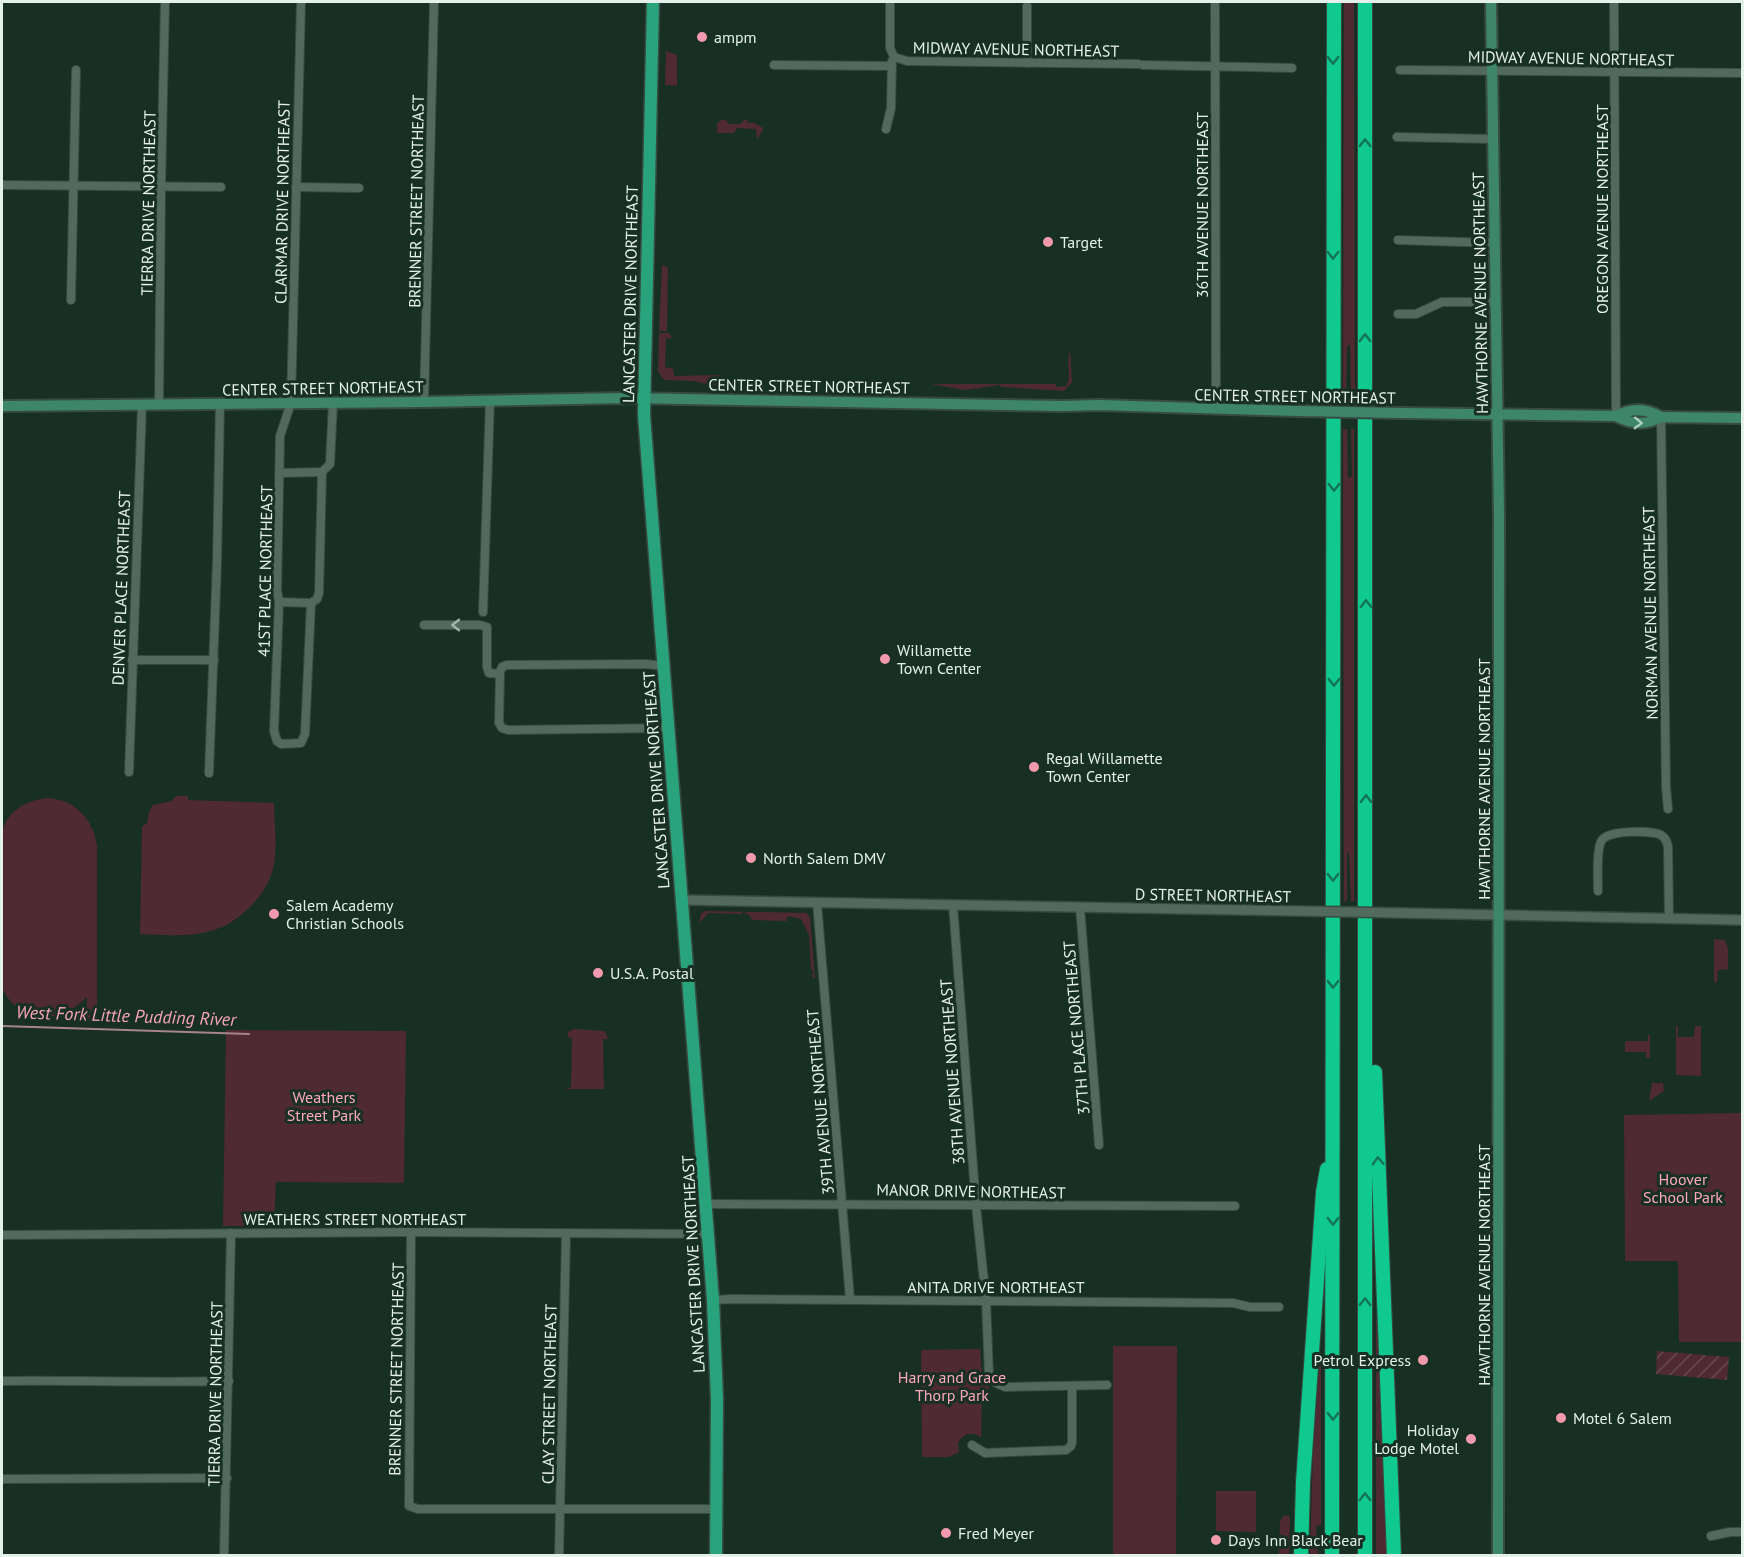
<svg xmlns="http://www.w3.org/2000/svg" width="1744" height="1557" font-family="'PT Sans',sans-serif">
<defs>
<pattern id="garden-furrows" width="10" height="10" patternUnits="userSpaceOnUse" patternTransform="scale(1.5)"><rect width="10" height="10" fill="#4f2a32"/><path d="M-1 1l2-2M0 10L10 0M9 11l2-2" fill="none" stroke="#684950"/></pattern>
</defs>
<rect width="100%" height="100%" fill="#182f24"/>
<g fill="#4f2a32">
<path d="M 1344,2 L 1354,2 L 1355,396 L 1351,396 L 1350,344 L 1347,346 L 1346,396 L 1343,396 Z"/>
<path d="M 666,51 L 677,55 L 677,86 L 665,85 Z"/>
<path d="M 721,120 L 726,120 L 729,124 L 741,124 L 744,120 L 747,120 L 748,123 L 754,123 L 763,128 L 762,132 L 757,139 L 756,129 L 737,128 L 734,133 L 717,133 L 717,123 Z"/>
<path d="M 662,265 L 668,268 L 667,331 L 659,331 Z"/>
<path d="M 659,333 L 669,333 L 672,338 L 666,339 L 665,367 L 673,369 L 674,376 L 718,375 L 721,377 L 718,385 L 713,385 L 693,381 L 664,380 L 658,371 Z"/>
<path d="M 1070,351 L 1072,382 L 1064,391 L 1001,387 L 1000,385 L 964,390 L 931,384 L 1056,384 L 1056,387 L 1066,386 C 1073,376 1065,363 1070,351 Z"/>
<path d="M 1343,429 L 1347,429 L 1348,478 L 1352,476 L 1351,429 L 1354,429 L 1354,901 L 1351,902 L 1349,852 L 1347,854 L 1347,901 L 1344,901 Z"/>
<path d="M 176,796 L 188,796 L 188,800 L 274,803 C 274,823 278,848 273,868 C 270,883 260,897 249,908 C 216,940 183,936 140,934 L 142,827 L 147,823 L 149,812 L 153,805 L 172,801 Z"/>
<path d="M 46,798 C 74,799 92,817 97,845 L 97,1021 L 87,1022 L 87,997 C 60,1025 20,1025 2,988 L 2,830 C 10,810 25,801 46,798 Z"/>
<path d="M 706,911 L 807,913 L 810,918 L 815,979 L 812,977 L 813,971 L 811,969 L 809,935 L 801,919 L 788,916 L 786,921 L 752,920 L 750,916 L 744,912 L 740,914 L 708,913 L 699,924 L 701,914 Z"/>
<path d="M 1714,939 L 1725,940 L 1728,949 L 1728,969 L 1718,970 L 1717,983 L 1714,981 Z"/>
<path d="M 1676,1026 L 1678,1026 L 1678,1037 L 1694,1037 L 1695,1026 L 1701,1026 L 1701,1076 L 1676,1075 Z"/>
<path d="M 574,1029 L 605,1031 L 608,1039 L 603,1039 L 604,1089 L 565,1089 L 571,1087 L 572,1038 L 568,1037 L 568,1032 Z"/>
<path d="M 226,1030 L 406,1031 L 404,1183 L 276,1182 L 274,1226 L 223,1226 Z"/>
<path d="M 1648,1035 L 1650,1035 L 1650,1058 L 1646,1058 L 1646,1052 L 1625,1052 L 1625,1041 L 1648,1041 Z"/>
<path d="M 1652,1083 L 1663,1083 L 1664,1091 L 1649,1101 Z"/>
<path d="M 1742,1113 L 1742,1342 L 1679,1342 L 1678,1261 L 1625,1261 L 1624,1115 Z"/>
<path d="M 1376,1319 L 1379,1319 L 1389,1555 L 1376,1556 Z"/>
<path d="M 1113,1346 L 1177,1346 L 1176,1555 L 1113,1555 Z"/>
<path d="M 980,1349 L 982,1375 L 989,1388 L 982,1395 L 981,1437 C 972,1432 964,1432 958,1443 L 959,1452 L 949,1457 L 922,1457 L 921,1350 Z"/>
<path d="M 1321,1365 L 1321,1525 L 1316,1526 L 1318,1555 L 1310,1555 L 1313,1452 L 1319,1366 Z"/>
<path d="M 1216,1491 L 1256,1491 L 1256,1532 L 1216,1531 Z"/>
<path d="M 1284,1515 L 1290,1517 L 1289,1555 L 1279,1555 L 1280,1521 Z"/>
</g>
<path fill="url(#garden-furrows)" d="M 1657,1351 L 1729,1357 L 1727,1380 L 1656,1374 Z"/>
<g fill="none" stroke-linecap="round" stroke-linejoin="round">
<path stroke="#a7858c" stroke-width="2" d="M 2,1026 L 249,1034"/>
<defs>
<g id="minor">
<path d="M 301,2 L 291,403 L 280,436 L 277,590 L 279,602 L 274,731 L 277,741 L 281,744 L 301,743 L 305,734 L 311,603 L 317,599 L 319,593 L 322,472 L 330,464 L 333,403"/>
<path d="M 890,2 L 890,48 L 894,57"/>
<path d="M 1215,2 L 1216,409"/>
<path d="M 1614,2 L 1616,416"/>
<path d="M 894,57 L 907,61 L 1138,64"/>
<path d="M 1027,63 L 1027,6"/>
<path d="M 774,65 L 891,66"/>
<path d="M 1143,65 L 1292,68"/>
<path d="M 1400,70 L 1742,73"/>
<path d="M 886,129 L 891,108 L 892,61"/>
<path d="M 1397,137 L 1493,139"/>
<path d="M 2,185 L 221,187"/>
<path d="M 296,187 L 359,188"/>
<path d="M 1398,240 L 1494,243"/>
<path d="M 71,300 L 76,70"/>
<path d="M 1398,314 L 1416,314 L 1442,302 L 1495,302"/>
<path d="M 424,402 L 434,2"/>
<path d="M 159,404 L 161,186 L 165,2"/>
<path d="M 1661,417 L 1666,787 L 1668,809"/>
<path d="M 280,473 L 322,472"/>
<path d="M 279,602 L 311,603"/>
<path d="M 483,612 L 490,400"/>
<path d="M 424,625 L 480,625 L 487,627 L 487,667 L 489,673 L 500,674"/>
<path d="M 132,660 L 214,660"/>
<path d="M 664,666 L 646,664 L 507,665 L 502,667 L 500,672 L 499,723 L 502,728 L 508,730 L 669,728"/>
<path d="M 129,772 L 142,405"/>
<path d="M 209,773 L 217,562 L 220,404"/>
<path d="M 1598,891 C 1598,880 1596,848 1602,840 C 1608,830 1652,830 1661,835 C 1666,838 1667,842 1668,847 L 1669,919"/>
<path d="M 817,903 L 850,1299"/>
<path d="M 953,905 L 976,1206 L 986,1300 L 989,1375 L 996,1383 L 1005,1387 L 1107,1385"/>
<path d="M 1080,907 L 1099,1145"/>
<path d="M 707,1204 L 1235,1206"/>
<path d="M 411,1232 L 409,1506 L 418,1509 L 717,1509"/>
<path d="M 2,1235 L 411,1232 L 709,1234"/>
<path d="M 713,1300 L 732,1299 L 1233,1303 L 1250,1307 L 1279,1307"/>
<path d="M 2,1381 C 78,1380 153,1383 229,1381"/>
<path d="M 972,1445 L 985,1453 L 1066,1450 L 1071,1446 L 1072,1442 L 1072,1386"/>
<path d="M 2,1479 L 227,1478"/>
<path d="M 1711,1536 L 1730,1532 L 1742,1532"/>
<path d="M 224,1556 L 231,1233"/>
<path d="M 559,1556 L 566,1234"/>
</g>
<g id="tertiary">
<path d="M 682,900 L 1299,911"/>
<path d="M 1402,913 L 1742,920"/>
</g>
<g id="secondary">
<path d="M 1491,2 L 1499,514 L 1498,1556"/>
<path d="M 2,406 L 424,402 L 626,398 L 1063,406 L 1099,405 L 1299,411"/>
<path d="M 1401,413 L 1616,416 C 1631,408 1646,408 1661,417"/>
<path d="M 1616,416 C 1631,424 1645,426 1661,417 L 1742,418"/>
</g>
<path id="primary" d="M 653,2 L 644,415 L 713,1300 L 717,1400 L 716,1556"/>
<g id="motorway">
<path d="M 1375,1072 L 1394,1556"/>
<path d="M 1301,1556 L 1303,1482 L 1323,1192 L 1327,1169"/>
<path d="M 1332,1556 L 1334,2"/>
<path d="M 1365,1556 L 1365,2"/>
</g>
</defs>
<use href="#minor" stroke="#384b43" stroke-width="10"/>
<use href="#tertiary" stroke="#384b43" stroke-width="12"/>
<use href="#secondary" stroke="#384b43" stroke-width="14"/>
<use href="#primary" stroke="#384b43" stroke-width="15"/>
<use href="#motorway" stroke="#384b43" stroke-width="16"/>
<use href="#minor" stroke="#516a5d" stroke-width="8"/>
<use href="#tertiary" stroke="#516a5d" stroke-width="9"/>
<use href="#secondary" stroke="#3d866c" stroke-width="10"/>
<use href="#primary" stroke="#29a37b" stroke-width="12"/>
<use href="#motorway" stroke="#0fc98f" stroke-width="14"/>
<defs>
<path id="tertiary-bridge" d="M 1299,911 L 1402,913"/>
<path id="secondary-bridge" d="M 1299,411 L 1401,413"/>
</defs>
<use href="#tertiary-bridge" stroke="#384b43" stroke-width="12" stroke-linecap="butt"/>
<use href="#secondary-bridge" stroke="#384b43" stroke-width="14" stroke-linecap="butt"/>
<use href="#tertiary-bridge" stroke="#516a5d" stroke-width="9"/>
<use href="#secondary-bridge" stroke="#3d866c" stroke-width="10"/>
</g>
<defs><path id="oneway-chevron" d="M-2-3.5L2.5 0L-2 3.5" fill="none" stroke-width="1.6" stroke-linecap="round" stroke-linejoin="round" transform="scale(1.5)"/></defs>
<g stroke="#147454">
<use href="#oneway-chevron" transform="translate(1333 60) rotate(90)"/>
<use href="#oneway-chevron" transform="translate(1365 143) rotate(-90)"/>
<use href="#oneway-chevron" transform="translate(1333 255) rotate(90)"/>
<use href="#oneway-chevron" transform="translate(1365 338) rotate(-90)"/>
<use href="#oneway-chevron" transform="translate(1334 487) rotate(90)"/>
<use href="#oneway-chevron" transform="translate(1366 604) rotate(-90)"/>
<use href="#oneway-chevron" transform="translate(1334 682) rotate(90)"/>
<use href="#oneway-chevron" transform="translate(1366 799) rotate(-90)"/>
<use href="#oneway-chevron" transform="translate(1333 877) rotate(90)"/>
<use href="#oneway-chevron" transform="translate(1333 984) rotate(90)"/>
<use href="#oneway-chevron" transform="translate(1378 1161) rotate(-92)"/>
<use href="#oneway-chevron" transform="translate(1333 1221) rotate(90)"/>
<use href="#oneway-chevron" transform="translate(1365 1302) rotate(-90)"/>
<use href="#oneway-chevron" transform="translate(1333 1416) rotate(90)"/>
<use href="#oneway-chevron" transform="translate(1365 1497) rotate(-90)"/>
</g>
<use stroke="#b2d1c4" href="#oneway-chevron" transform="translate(1638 423) rotate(2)"/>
<use stroke="#a2b4ab" href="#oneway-chevron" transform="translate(456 625) rotate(180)"/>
<g fill="#f29aad" stroke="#182f24" stroke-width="2">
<circle cx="702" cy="37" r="6"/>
<circle cx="1048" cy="242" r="6"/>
<circle cx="885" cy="659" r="6"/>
<circle cx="1034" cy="767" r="6"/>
<circle cx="751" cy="858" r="6"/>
<circle cx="274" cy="914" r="6"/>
<circle cx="598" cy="973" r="6"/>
<circle cx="1423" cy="1360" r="6"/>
<circle cx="1561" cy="1418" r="6"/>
<circle cx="1471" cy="1439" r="6"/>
<circle cx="946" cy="1533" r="6"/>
<circle cx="1216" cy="1540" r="6"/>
</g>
<g text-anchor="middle" stroke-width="6" stroke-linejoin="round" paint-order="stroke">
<g font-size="16" fill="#e4f1ea" stroke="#182f24" text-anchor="start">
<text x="714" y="43">ampm</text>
<text x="1060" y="248">Target</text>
<text x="897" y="656">Willamette<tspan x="897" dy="18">Town Center</tspan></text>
<text x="1046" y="764">Regal Willamette<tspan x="1046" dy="18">Town Center</tspan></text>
<text x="763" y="864">North Salem DMV</text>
<text x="286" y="911">Salem Academy<tspan x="286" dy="18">Christian Schools</tspan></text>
<text x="610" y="979">U.S.A. Postal</text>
<text x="1411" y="1366" text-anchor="end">Petrol Express</text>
<text x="1573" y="1424">Motel 6 Salem</text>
<text x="1459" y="1436" text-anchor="end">Holiday<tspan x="1459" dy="18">Lodge Motel</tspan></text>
<text x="958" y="1539">Fred Meyer</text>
<text x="1228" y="1546">Days Inn Black Bear</text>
</g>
<g font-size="16" fill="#e4f1ea" stroke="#182f24">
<text transform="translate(1016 49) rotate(1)" y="6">MIDWAY AVENUE NORTHEAST</text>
<text transform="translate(1571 58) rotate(1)" y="6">MIDWAY AVENUE NORTHEAST</text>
<text transform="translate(416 201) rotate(-89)" y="6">BRENNER STREET NORTHEAST</text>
<text transform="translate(282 202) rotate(-89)" y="6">CLARMAR DRIVE NORTHEAST</text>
<text transform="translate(148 203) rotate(-89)" y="6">TIERRA DRIVE NORTHEAST</text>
<text transform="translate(1202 205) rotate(-90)" y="6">36TH AVENUE NORTHEAST</text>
<text transform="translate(1602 209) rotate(-90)" y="6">OREGON AVENUE NORTHEAST</text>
<text transform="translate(1480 293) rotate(-91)" y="6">HAWTHORNE AVENUE NORTHEAST</text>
<text transform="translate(630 294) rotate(-89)" y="6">LANCASTER DRIVE NORTHEAST</text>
<text transform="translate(809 386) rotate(1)" y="6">CENTER STREET NORTHEAST</text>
<text transform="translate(323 388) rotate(-1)" y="6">CENTER STREET NORTHEAST</text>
<text transform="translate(1295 396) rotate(1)" y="6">CENTER STREET NORTHEAST</text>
<text transform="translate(265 571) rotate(-89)" y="6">41ST PLACE NORTHEAST</text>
<text transform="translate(121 588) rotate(-88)" y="6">DENVER PLACE NORTHEAST</text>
<text transform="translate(1650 613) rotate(-91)" y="6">NORMAN AVENUE NORTHEAST</text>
<text transform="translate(1484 779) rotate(-90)" y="6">HAWTHORNE AVENUE NORTHEAST</text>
<text transform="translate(656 780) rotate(-94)" y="6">LANCASTER DRIVE NORTHEAST</text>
<text transform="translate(1213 895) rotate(1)" y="6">D STREET NORTHEAST</text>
<text transform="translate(1076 1028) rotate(-95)" y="6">37TH PLACE NORTHEAST</text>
<text transform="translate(952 1072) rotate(-94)" y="6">38TH AVENUE NORTHEAST</text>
<text transform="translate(820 1102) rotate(-95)" y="6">39TH AVENUE NORTHEAST</text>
<text transform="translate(971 1191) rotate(1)" y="6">MANOR DRIVE NORTHEAST</text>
<text x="355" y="1225">WEATHERS STREET NORTHEAST</text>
<text transform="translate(693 1264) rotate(-93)" y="6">LANCASTER DRIVE NORTHEAST</text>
<text transform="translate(1484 1265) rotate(-90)" y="6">HAWTHORNE AVENUE NORTHEAST</text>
<text x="996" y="1293">ANITA DRIVE NORTHEAST</text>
<text transform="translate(396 1369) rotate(-89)" y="6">BRENNER STREET NORTHEAST</text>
<text transform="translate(215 1394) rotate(-89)" y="6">TIERRA DRIVE NORTHEAST</text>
<text transform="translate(549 1394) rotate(-89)" y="6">CLAY STREET NORTHEAST</text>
</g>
<g font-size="16" fill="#fea8ba" stroke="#182f24">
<text x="324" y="1103">Weathers<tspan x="324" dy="18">Street Park</tspan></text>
<text x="1683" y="1185">Hoover<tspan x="1683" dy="18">School Park</tspan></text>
<text x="952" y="1383">Harry and Grace<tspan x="952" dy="18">Thorp Park</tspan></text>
</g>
<g font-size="18" font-style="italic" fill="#faa5b7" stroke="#182f24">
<text transform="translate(126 1016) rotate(2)" y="6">West Fork Little Pudding River</text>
</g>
</g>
<rect width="1744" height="1557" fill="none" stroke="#e4f1ea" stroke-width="6"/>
</svg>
